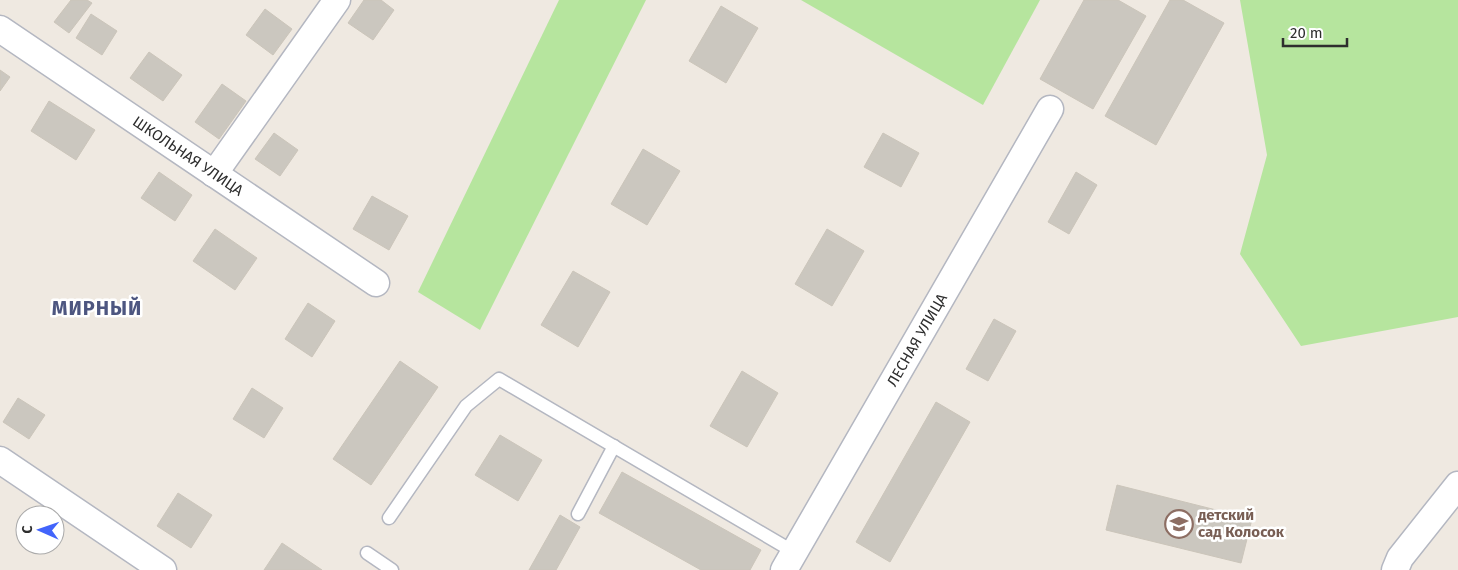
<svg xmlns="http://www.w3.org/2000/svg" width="1458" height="570" font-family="'Fira Sans',sans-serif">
<rect width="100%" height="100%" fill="#efe9e1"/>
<g fill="#b6e59e">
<path d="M 559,0 L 646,0 L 480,330 L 418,292 Z"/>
<path d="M 801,0 L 1040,0 L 983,105 Z"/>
<path d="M 1240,0 L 1458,0 L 1458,317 L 1301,346 L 1240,254 L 1267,155 Z"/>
</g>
<g fill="#cbc7bf" stroke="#cbc5ba">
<path d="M 71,0 L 87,0 L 92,3 L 69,33 L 54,22 Z"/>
<path d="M 364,0 L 381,0 L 394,10 L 373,40 L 348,23 Z"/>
<path d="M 1084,0 L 1118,0 L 1146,16 L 1093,109 L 1040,79 Z"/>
<path d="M 1170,0 L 1183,0 L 1224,23 L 1156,145 L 1105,116 Z"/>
<path d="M 721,6 L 758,28 L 726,83 L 689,61 Z"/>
<path d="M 265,9 L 292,29 L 273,55 L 246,35 Z"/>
<path d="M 91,14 L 117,31 L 102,55 L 76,38 Z"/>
<path d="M 149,52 L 182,75 L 163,101 L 130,78 Z"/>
<path d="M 0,70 L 10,77 L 0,91 Z"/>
<path d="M 222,84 L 246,101 L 219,139 L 195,122 Z"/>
<path d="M 49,101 L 95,130 L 76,160 L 31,131 Z"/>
<path d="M 274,133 L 298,150 L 280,176 L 255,159 Z"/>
<path d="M 883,133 L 919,153 L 901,187 L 864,167 Z"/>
<path d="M 643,149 L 680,171 L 647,225 L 611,204 Z"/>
<path d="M 159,172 L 192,195 L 175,221 L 141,198 Z"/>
<path d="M 1076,172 L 1097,185 L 1069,234 L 1048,222 Z"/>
<path d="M 372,196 L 408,216 L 389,250 L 353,229 Z"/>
<path d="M 215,229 L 257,258 L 235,290 L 193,261 Z"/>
<path d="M 827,229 L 864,251 L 832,306 L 795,284 Z"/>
<path d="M 573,271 L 610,292 L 578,347 L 541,325 Z"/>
<path d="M 308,303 L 335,321 L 312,357 L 285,339 Z"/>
<path d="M 994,319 L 1016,331 L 988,381 L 966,369 Z"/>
<path d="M 400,361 L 438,387 L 371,485 L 333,459 Z"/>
<path d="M 742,371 L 778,393 L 747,447 L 710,426 Z"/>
<path d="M 252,388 L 283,408 L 264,438 L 233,419 Z"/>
<path d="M 18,398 L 45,415 L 29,439 L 3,422 Z"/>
<path d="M 936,402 L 970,422 L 890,562 L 856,542 Z"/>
<path d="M 500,435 L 542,460 L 518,501 L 475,475 Z"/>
<path d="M 622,472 L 761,550 L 750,570 L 701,570 L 599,513 Z"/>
<path d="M 1117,485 L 1252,519 L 1241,563 L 1106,530 Z"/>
<path d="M 178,493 L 212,515 L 191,548 L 157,526 Z"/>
<path d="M 560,515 L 580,527 L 556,570 L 529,570 Z"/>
<path d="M 282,543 L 322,570 L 264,570 Z"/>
</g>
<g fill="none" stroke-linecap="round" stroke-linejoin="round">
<defs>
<g id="lane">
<path d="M 578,514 L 614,446"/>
<path d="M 389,518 L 466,406 L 499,379 L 794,552"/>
<path d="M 367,553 L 392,570"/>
</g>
<g id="street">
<path d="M 0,29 L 376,283"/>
<path d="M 214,174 L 337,0"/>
<path d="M 0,460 L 163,570"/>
<path d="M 784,570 L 1050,109"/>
<path d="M 1395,570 L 1400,558 L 1458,485"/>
</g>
</defs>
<use href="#lane" stroke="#b4b7c1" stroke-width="15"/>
<use href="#street" stroke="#b4b7c1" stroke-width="29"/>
<use href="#lane" stroke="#fff" stroke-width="12"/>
<use href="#street" stroke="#fff" stroke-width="26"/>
</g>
<defs>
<symbol id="school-ring" viewBox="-11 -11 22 22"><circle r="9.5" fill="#fff" stroke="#8d6e63" stroke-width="1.5"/><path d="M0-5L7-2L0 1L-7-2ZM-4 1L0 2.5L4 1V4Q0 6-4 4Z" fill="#8d6e63"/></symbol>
</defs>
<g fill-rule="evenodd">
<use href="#school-ring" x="1163" y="508" width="32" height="32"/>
</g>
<g text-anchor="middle" stroke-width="5" stroke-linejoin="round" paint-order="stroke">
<g font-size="15" fill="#2e2e2e" stroke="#fff">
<text transform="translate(188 156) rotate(34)" y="5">ШКОЛЬНАЯ УЛИЦА</text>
<text transform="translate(917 340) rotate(-60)" y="5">ЛЕСНАЯ УЛИЦА</text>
</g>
<g font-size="15" font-weight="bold" fill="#785e54" stroke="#fff" text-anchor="start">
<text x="1198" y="520">детский<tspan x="1198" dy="17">сад Колосок</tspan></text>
</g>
<g font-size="20" font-weight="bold" letter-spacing="1" fill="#4d5680" stroke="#fff">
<text x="97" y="315">МИРНЫЙ</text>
</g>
</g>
<g transform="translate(40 530) rotate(272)"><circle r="24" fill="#ffffff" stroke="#ababab"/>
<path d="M0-4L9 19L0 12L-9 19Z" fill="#4264fb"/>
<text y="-8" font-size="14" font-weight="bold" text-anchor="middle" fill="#2e2e2e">С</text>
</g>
<path d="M1283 38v8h64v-8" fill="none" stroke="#2e2e2e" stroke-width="2.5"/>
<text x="1290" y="38" font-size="15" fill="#2e2e2e" stroke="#ffffff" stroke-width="4" paint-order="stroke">20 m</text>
</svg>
